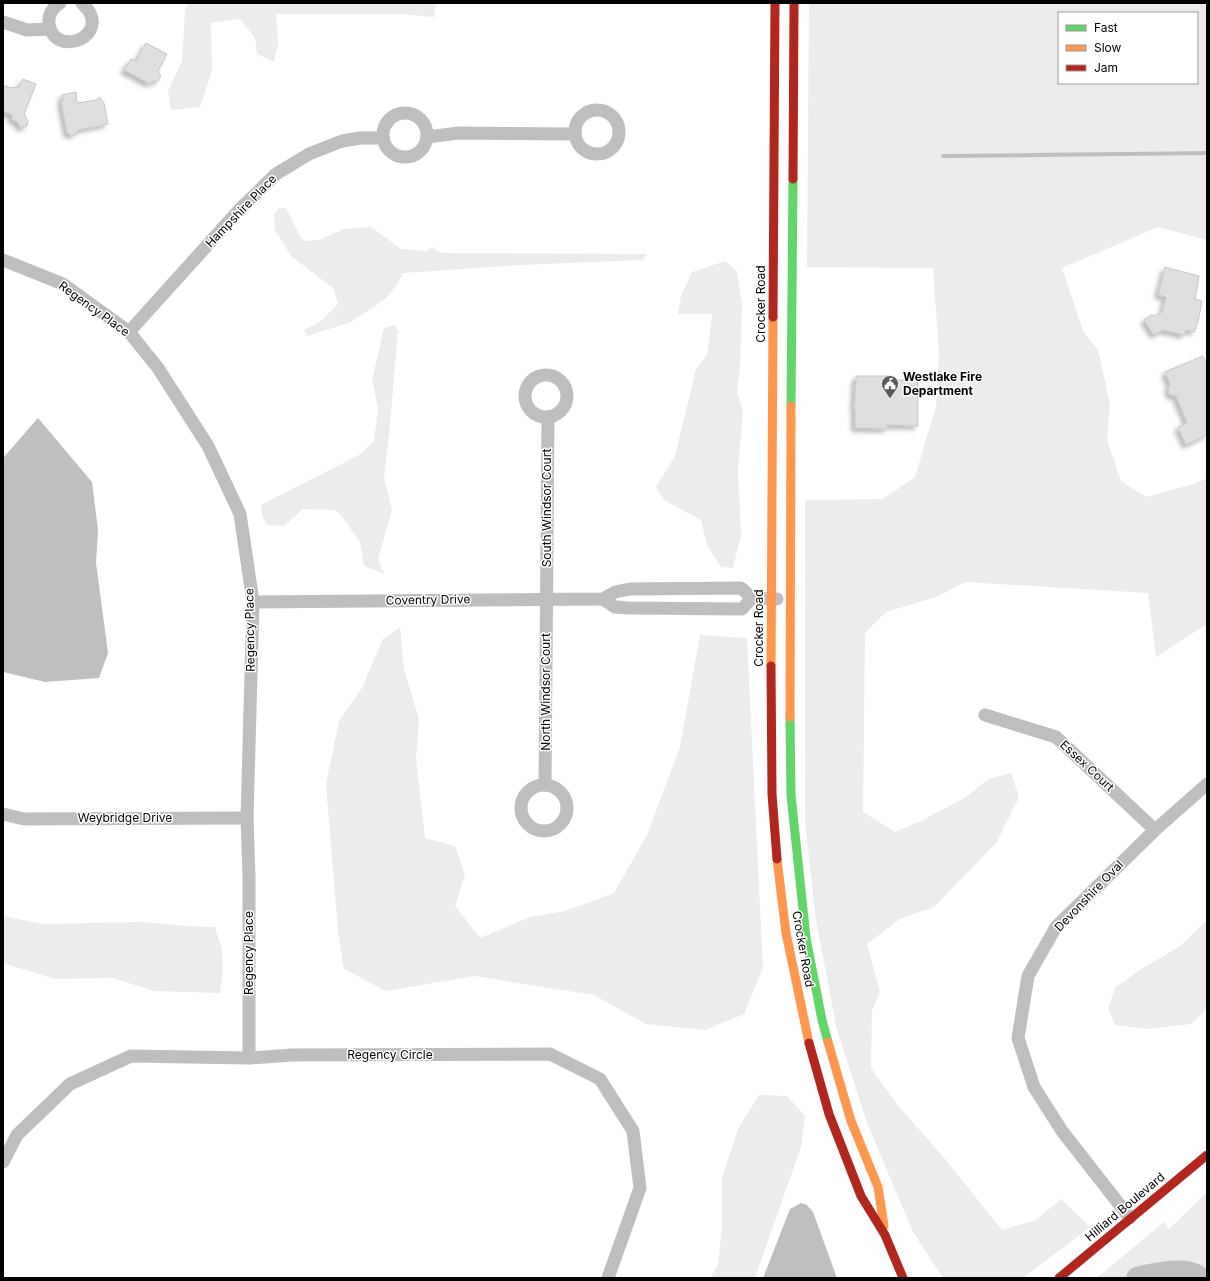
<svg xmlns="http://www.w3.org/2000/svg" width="1210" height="1281" font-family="Inter,sans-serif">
<defs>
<filter id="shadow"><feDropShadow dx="-3.5" dy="3.5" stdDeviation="2" flood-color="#0004"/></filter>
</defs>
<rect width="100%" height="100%" fill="#fff"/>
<g fill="#ececec" fill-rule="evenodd">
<path d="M 189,3 L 436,3 L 434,17 L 400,14 L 276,14 L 278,43 L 274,62 L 257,54 L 255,38 L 240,19 L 211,23 L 212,70 L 200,107 L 171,110 L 168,91 L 182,61 L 185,10 Z"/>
<path d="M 809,3 L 1207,3 L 1207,240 L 1158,227 L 1062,268 L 1083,331 L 1098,350 L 1110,404 L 1107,440 L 1121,481 L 1146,497 L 1194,484 L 1207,478 L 1207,624 L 1156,657 L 1148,593 L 965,582 L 936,597 L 886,612 L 865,633 L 863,812 L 895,832 L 923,820 L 966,797 L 988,779 L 1011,773 L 1019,797 L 996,843 L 934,907 L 900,919 L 867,944 L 880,992 L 872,1011 L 871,1068 L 896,1103 L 945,1159 L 1002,1230 L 1036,1220 L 1061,1199 L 1090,1227 L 1023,1278 L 943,1278 L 913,1232 L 867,1123 L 837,1030 L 816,921 L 805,822 L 805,500 L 883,499 L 915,477 L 936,406 L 939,353 L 933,268 L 807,267 ZM 1059,13 L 1197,13 L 1197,83 L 1059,83 Z"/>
<path d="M 279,208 L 286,208 C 293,219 296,231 304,241 L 319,240 L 344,229 L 371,227 L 401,249 L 427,251 L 432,247 L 441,253 L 647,254 L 643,260 L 520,265 L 403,273 L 396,286 L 385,299 L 351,322 L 307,336 L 304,330 L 321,321 L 338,304 L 333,288 L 291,256 L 275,230 L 274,214 Z"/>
<path d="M 725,261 L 737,271 L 742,303 L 740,370 L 737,391 L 743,412 L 738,469 L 741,535 L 733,568 L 721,567 L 707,545 L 701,520 L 664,500 L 656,487 L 675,456 L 696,369 L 707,355 L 712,314 L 678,314 L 681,296 L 692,272 Z"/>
<path d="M 394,325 L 398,331 L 389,436 L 384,477 L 392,510 L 378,559 L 384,574 L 364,566 L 360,542 L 341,515 L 335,510 L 303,509 L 284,526 L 267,525 L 262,515 L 261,505 L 359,455 L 374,441 L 378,408 L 372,380 L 384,328 Z"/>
<path d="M 400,627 L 404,669 L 419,719 L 416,758 L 425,838 L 455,846 L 465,875 L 455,906 L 480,938 L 530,917 L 565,911 L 614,893 L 647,835 L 680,747 L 700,635 L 747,638 L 763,968 L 744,1014 L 705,1030 L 646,1024 L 594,995 L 474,976 L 386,991 L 344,969 L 338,932 L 326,784 L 339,721 L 362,688 L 383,639 Z"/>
<path d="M 3,916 L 42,924 L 142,922 L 188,926 L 215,927 L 222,949 L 223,970 L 220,993 L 154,991 L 113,978 L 55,979 L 3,963 Z"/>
<path d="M 1207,920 L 1207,1007 L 1204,1012 L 1191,1024 L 1147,1029 L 1115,1025 L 1108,1008 L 1115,988 L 1140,970 L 1180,946 Z"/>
<path d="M 759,1095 L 787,1096 L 805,1116 L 801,1147 L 755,1278 L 710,1278 L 718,1265 L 722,1227 L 722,1178 L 738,1129 Z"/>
<path d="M 1207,1192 L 1207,1278 L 1097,1278 L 1164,1222 L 1169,1229 Z"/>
</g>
<g fill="#bfbfbf">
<path d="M 38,418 L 92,482 L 98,530 L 96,563 L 108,653 L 99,678 L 45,682 L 3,672 L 3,458 Z"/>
<path d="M 801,1203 L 807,1205 L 813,1212 L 837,1278 L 763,1278 L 790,1209 Z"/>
</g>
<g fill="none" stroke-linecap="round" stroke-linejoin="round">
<path stroke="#bfbfbf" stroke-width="4" d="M 943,156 L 1207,153"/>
<path stroke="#bfbfbf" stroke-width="23" d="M 1138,1278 C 1154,1275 1186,1266 1200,1278"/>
</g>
<g fill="#dfdfdf" stroke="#c7c7c7" filter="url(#shadow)">
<path d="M 146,43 L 167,54 L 158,71 L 161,76 L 158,81 L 152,81 L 150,84 L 124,70 L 131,59 L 136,61 Z"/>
<path d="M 23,79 L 36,84 L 24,114 L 28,121 L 27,126 L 21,128 L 17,122 L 12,120 L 12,115 L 3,111 L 3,85 L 11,88 L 14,87 L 19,88 Z"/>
<path d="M 76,92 L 77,103 L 96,100 L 100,97 L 104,103 L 108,124 L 79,130 L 74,135 L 71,135 L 67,133 L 61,101 L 63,101 L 62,95 Z"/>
<path d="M 1165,267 L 1199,276 L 1195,299 L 1202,301 L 1198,322 L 1194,332 L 1186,330 L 1184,335 L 1163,330 L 1154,335 L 1144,320 L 1151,315 L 1155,316 L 1162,312 L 1166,297 L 1158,295 Z"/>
<path d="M 1203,356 L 1207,366 L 1207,435 L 1186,445 L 1178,427 L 1187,423 L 1176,396 L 1170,395 L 1168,390 L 1170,384 L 1165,372 Z"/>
<path d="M 856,376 L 888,376 L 888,380 L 918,380 L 918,426 L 887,425 L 887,429 L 855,428 L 855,409 L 854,409 Z"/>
</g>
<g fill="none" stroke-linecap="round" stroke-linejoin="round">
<g stroke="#bebebe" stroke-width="13">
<path d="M 60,3 C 52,8 48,15 49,24 C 54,56 103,40 90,13 C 88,9 84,6 82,3"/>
<path d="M 3,22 L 27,30 L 50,29"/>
<circle cx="597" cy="132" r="22"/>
<circle cx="405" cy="135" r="22"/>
<path d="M 427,137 L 459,133 L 575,134"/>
<path d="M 3,260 L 63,284 L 129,332 L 158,368 L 208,446 L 240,514 L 253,602 L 247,818 L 249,877 L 249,1058"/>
<path d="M 129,332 L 239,210 L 276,174 L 309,154 L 342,141 L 360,138 L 383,138"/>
<circle cx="546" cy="396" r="21"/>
<path d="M 603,599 L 615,607 L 629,608 L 742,609 L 752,598"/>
<path d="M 253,602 L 603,599 L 615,592 L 630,589 L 741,588 L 752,598 L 777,599"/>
<path d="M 985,715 L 1056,737 L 1155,830"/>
<path d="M 545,785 L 548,417"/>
<circle cx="544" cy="808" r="23"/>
<path d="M 3,814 L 24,819 L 247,818"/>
<path d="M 3,1162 L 17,1135 L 70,1084 L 131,1056 L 249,1058 L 292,1055 L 550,1054 L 600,1079 L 633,1131 L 640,1188 L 608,1278"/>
<path d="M 1130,1218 L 1062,1131 L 1034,1087 L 1018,1038 L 1028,976 L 1056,927 L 1155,830 L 1207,784"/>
</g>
<g stroke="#63d668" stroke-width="9">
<path d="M 791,406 L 793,179"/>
<path d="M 790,717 L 791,795 L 806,938 L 822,1020 L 828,1042"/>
</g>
<g stroke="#ff974d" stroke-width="9">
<path d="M 771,666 L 773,317"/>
<path d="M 790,717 L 791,406"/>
<path d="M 777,859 L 786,933 L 809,1043"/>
<path d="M 828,1042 L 851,1121 L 878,1187 L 884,1226"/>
</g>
<g stroke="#b3261e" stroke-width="9">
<path d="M 793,179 L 794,3"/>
<path d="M 773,317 L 775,3"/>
<path d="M 771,666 L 772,794 L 777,859"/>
<path d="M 809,1043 L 829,1114 L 861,1196 L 885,1235 L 903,1278"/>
<path d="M 1059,1278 L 1207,1155"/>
</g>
</g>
<defs>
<symbol id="civic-pin" viewBox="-11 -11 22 30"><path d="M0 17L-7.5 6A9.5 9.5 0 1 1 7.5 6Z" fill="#595959" stroke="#fff"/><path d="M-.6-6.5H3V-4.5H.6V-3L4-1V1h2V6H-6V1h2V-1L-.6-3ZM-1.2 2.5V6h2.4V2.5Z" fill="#fff"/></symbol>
</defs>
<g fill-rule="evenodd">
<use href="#civic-pin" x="880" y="374" width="20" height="27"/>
</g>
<g text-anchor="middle" stroke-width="3" stroke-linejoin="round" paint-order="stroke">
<g font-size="12" fill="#000" stroke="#fff">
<text transform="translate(241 211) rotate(-46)" y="4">Hampshire Place</text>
<text transform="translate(761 304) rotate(-90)" y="4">Crocker Road</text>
<text transform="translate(94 309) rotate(36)" y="4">Regency Place</text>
<text transform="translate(547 508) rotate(-90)" y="4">South Windsor Court</text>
<text transform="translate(428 600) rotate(-1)" y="4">Coventry Drive</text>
<text transform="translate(759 628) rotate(-90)" y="4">Crocker Road</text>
<text transform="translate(250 630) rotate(-91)" y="4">Regency Place</text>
<text transform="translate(546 692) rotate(-90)" y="4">North Windsor Court</text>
<text transform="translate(1087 766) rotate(43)" y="4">Essex Court</text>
<text x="125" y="822">Weybridge Drive</text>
<text transform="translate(1089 896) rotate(-46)" y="4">Devonshire Oval</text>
<text transform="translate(803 949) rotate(80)" y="4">Crocker Road</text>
<text transform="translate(249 953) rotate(-90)" y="4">Regency Place</text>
<text x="390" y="1059">Regency Circle</text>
<text transform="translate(1125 1207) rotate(-40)" y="4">Hilliard Boulevard</text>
</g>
<g font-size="12" font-weight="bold" fill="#000" stroke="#fff" text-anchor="start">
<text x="903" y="381">Westlake Fire<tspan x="903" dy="14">Department</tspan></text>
</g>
</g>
<rect width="1210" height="1281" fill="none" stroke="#000000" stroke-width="8"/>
<rect x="1058" y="12" width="140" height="72" fill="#ffffff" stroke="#999999"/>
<rect x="1066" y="25" width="20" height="6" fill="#63d668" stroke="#999999"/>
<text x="1094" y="32" font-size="12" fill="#000000">Fast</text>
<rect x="1066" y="45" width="20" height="6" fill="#ff974d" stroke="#999999"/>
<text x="1094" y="52" font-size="12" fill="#000000">Slow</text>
<rect x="1066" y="65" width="20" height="6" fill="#b3261e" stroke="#999999"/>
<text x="1094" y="72" font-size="12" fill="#000000">Jam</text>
</svg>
